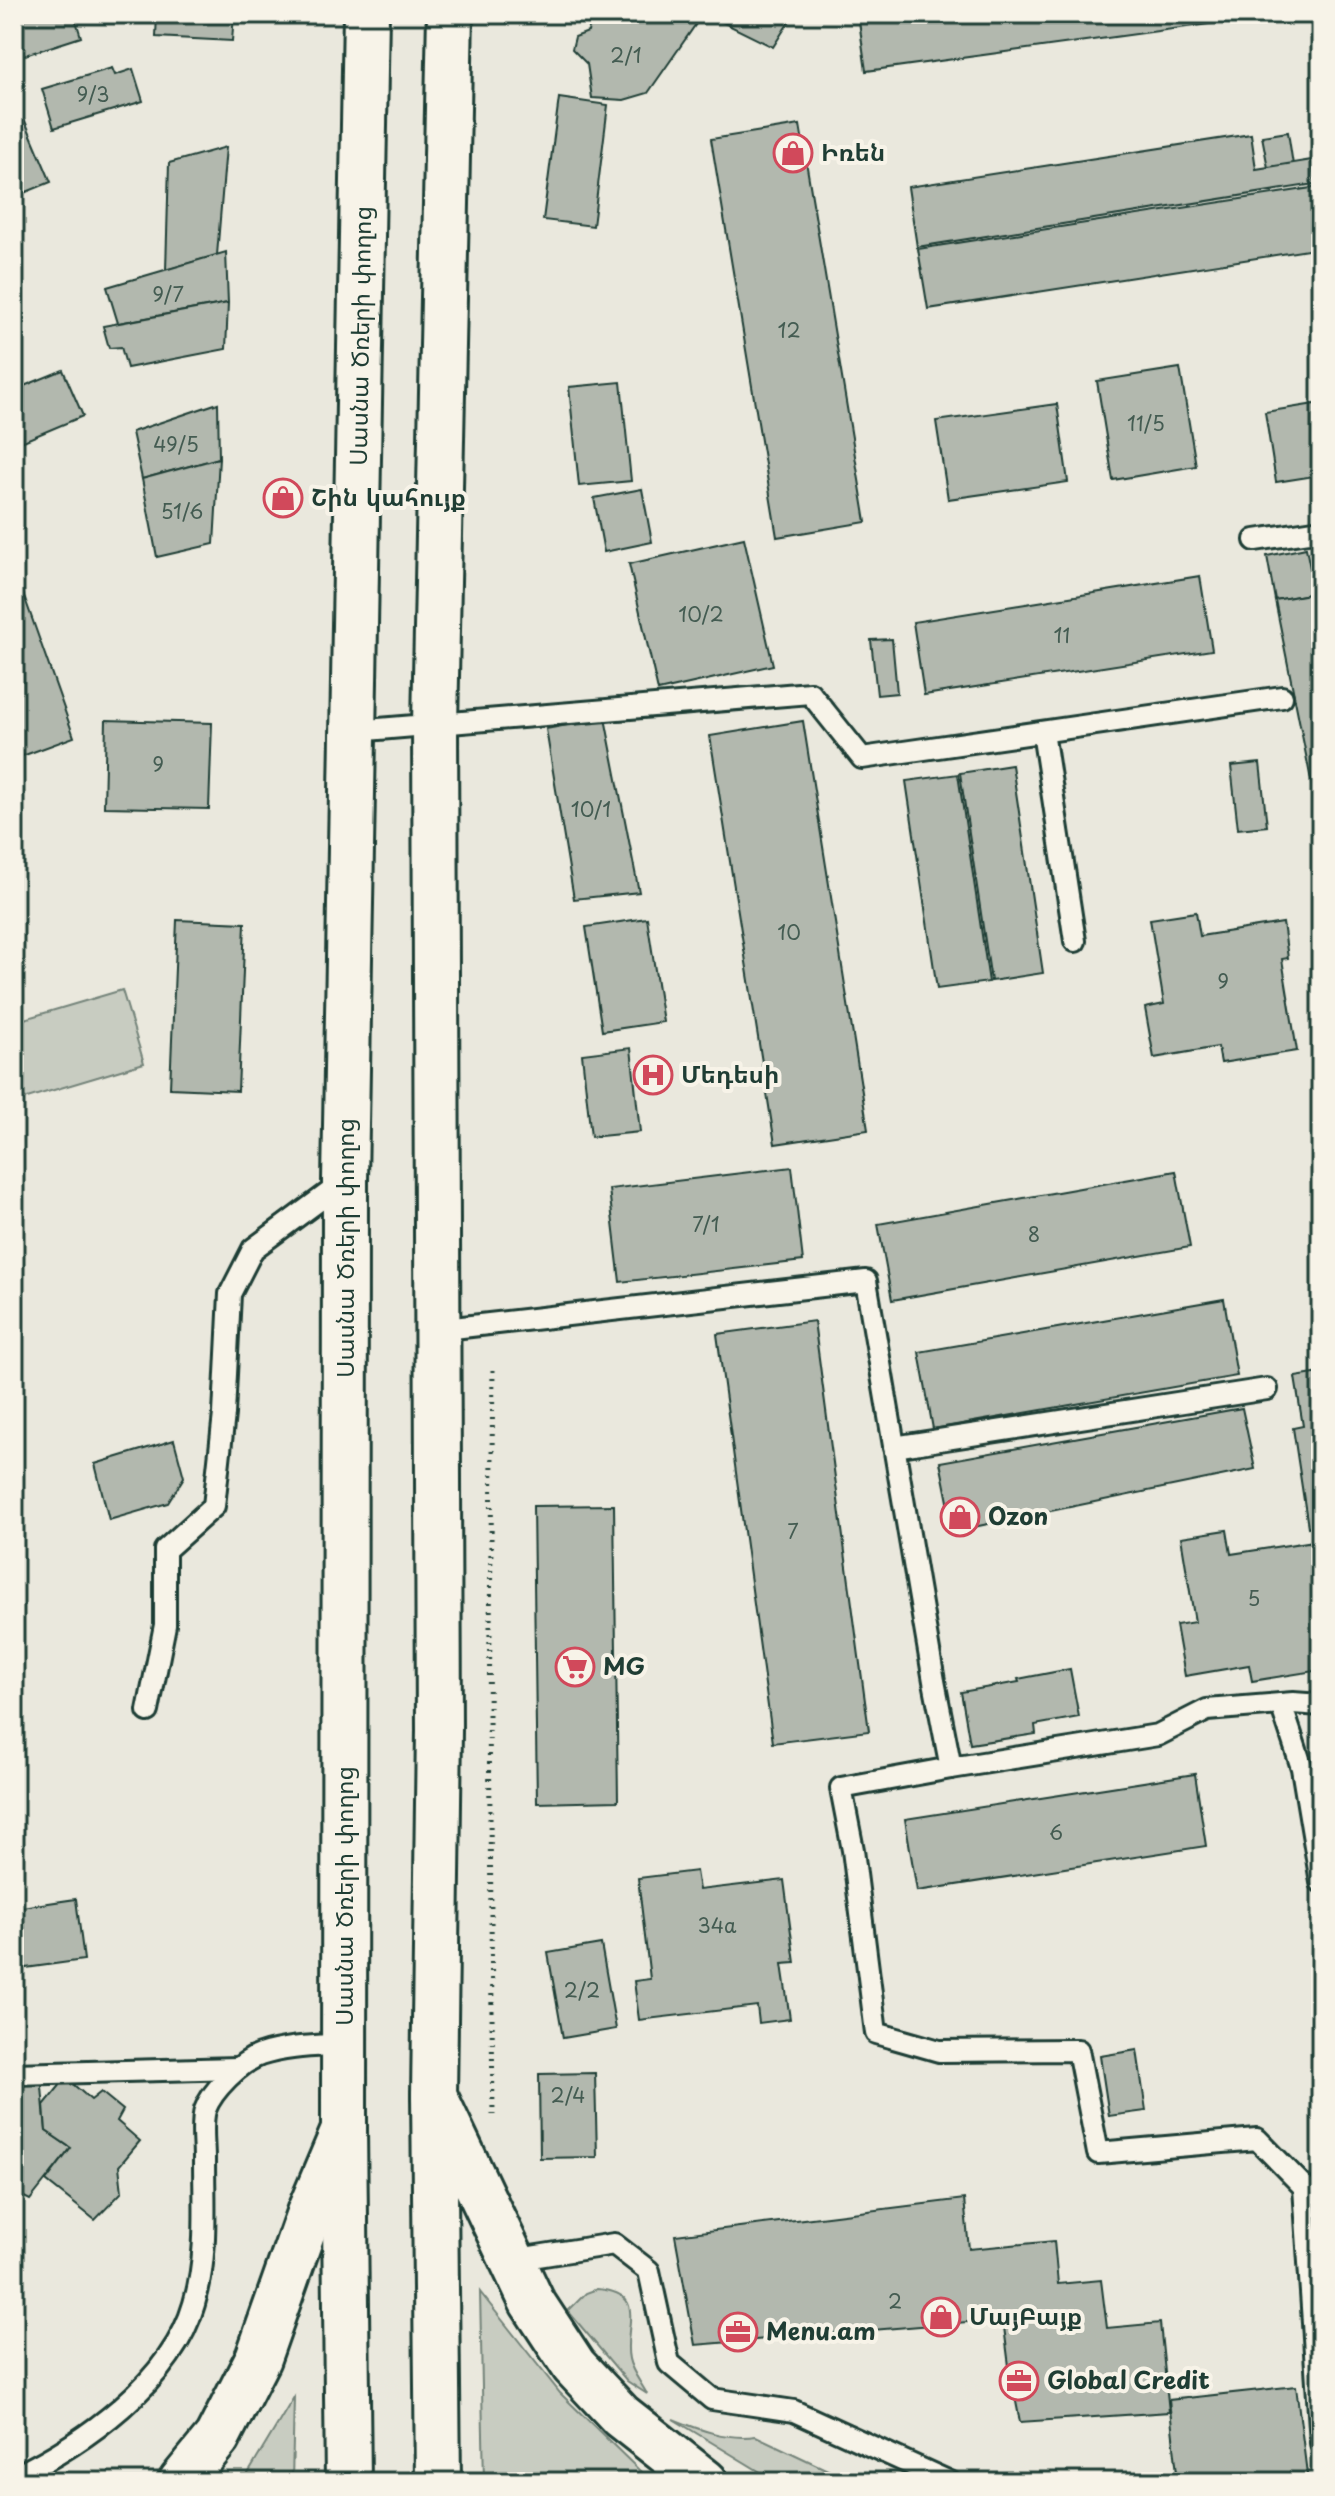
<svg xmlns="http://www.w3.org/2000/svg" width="1335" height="2496" font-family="'Playpen Sans','Noto Sans Armenian',sans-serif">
<rect width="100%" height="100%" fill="#eae8dd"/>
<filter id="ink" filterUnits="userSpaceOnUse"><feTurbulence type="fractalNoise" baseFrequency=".0125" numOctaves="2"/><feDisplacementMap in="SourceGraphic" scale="16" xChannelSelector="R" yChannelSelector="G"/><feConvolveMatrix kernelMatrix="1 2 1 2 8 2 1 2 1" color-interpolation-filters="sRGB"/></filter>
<g filter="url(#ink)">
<g fill="#c8ccc1" stroke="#74847a" stroke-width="2">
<path d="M 122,990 L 144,1063 L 14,1102 L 14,1022 Z"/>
<path d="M 597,2289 C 650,2293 622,2328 629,2359 C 631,2370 641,2383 647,2394 L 627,2381 L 568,2311 L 586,2293 Z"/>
<path d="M 480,2292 L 560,2393 L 642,2473 L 656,2482 L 484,2482 Z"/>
<path d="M 294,2397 L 292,2482 L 243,2482 Z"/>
<path d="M 673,2419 C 700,2430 726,2440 756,2436 L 853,2482 L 777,2482 Z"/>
</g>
<g fill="#b2b8ae" stroke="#1f3d34" stroke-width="2">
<path d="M 14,14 L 74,14 L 81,37 L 19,57 L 14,41 Z"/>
<path d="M 157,14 L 234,14 L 232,41 L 156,37 Z"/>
<path d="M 591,14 L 686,14 L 698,21 L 648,93 L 624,100 L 592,98 L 587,64 L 572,49 L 575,37 L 588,32 Z"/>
<path d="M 706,14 L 794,14 L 773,47 Z"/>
<path d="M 858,14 L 1245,14 L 1246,19 L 866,71 Z"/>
<path d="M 112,68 L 115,75 L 133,69 L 143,101 L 54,128 L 42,89 Z"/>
<path d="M 559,98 L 608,105 L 593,226 L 543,220 Z"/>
<path d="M 25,121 L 51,182 L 14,197 L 14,126 Z"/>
<path d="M 800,125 L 866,522 L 777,537 L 711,139 Z"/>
<path d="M 1288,132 L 1293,165 L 1268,168 L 1262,136 Z"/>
<path d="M 1251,134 L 1256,169 L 1312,160 L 1315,184 L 917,247 L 908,187 Z"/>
<path d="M 226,147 L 217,255 L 166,270 L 169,163 Z"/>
<path d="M 1318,187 L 1321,248 L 928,309 L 918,249 Z"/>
<path d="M 226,252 L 228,303 L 118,323 L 107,287 Z"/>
<path d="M 228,303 L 226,349 L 127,368 L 121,347 L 109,348 L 103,326 Z"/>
<path d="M 1180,368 L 1196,466 L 1113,480 L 1097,381 Z"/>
<path d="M 63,370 L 83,416 L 14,445 L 14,390 Z"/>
<path d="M 621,382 L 631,481 L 579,486 L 569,387 Z"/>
<path d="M 218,403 L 219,458 L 142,479 L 132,432 Z"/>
<path d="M 1321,403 L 1321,475 L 1276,482 L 1265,412 Z"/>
<path d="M 1057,404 L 1068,482 L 948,499 L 936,421 Z"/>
<path d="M 219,458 L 214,544 L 157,557 L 142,479 Z"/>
<path d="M 642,489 L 652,542 L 604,552 L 594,498 Z"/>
<path d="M 744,538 L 773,665 L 658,691 L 629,564 Z"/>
<path d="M 1306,548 L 1315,593 L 1275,600 L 1267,556 Z"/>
<path d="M 1200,576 L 1212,650 L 924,695 L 913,622 Z"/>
<path d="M 23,593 L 74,737 L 14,759 L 14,596 Z"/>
<path d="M 1315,593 L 1321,621 L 1321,830 L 1275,600 Z"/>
<path d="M 892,639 L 897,693 L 877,695 L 871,640 Z"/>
<path d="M 605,718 L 639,892 L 574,899 L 546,729 Z"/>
<path d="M 106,720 L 212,723 L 209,809 L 104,807 Z"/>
<path d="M 803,721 L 868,1130 L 775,1144 L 710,736 Z"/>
<path d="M 1260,763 L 1267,826 L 1238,829 L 1231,766 Z"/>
<path d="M 1012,765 L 1043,973 L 991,981 L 960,773 Z"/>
<path d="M 958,774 L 989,982 L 937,989 L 906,781 Z"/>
<path d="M 1196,912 L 1200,936 L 1283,923 L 1288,958 L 1282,959 L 1297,1051 L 1221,1063 L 1218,1047 L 1154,1058 L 1145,1008 L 1164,1004 L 1150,919 Z"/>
<path d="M 647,918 L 663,1022 L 602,1031 L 586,927 Z"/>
<path d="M 177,920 L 245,923 L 238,1091 L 170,1088 Z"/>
<path d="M 631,1048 L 640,1132 L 591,1137 L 582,1054 Z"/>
<path d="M 792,1167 L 803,1261 L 620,1282 L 609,1189 Z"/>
<path d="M 1176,1171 L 1190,1247 L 892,1300 L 878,1224 Z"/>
<path d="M 1224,1299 L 1237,1376 L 933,1429 L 919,1352 Z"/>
<path d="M 814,1321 L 869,1731 L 773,1743 L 717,1334 Z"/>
<path d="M 1321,1373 L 1321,1525 L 1308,1527 L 1293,1428 L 1303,1426 L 1295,1377 Z"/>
<path d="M 1242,1408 L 1255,1469 L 954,1531 L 940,1462 Z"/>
<path d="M 174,1440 L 184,1477 L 168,1503 L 109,1520 L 95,1464 Z"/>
<path d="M 614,1505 L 618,1801 L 537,1803 L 533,1506 Z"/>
<path d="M 1227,1530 L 1231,1554 L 1314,1541 L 1320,1576 L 1313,1577 L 1321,1628 L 1321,1670 L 1252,1681 L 1249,1665 L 1185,1676 L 1176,1625 L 1195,1622 L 1181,1537 Z"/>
<path d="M 1070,1669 L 1079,1717 L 1035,1725 L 1036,1734 L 970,1744 L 961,1692 L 1019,1682 L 1018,1679 Z"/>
<path d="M 1195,1774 L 1206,1846 L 917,1891 L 905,1819 Z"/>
<path d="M 696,1871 L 699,1890 L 784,1880 L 795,1963 L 782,1964 L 790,2019 L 759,2023 L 757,2006 L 639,2020 L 634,1981 L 650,1979 L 638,1878 Z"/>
<path d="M 76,1899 L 84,1960 L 18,1969 L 14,1940 L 14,1908 Z"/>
<path d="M 601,1944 L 616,2029 L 563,2038 L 548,1953 Z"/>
<path d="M 1137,2050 L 1146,2111 L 1109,2116 L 1100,2056 Z"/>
<path d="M 595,2073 L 597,2157 L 540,2158 L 539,2074 Z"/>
<path d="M 41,2076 L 46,2131 L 71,2148 L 30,2200 L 14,2192 L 14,2078 Z"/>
<path d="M 66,2078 L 91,2100 L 101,2092 L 123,2110 L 117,2121 L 140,2141 L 119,2166 L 122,2192 L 95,2220 L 46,2181 L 71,2148 L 46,2131 L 44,2105 Z"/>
<path d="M 964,2199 L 969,2249 L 1054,2241 L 1058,2284 L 1101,2280 L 1107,2328 L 1160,2323 L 1169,2412 L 1020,2422 L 1009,2366 L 1003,2319 L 695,2345 L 675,2235 Z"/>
<path d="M 1296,2386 L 1308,2482 L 1178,2482 L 1169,2400 Z"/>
</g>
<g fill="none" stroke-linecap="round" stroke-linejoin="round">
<defs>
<g id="lane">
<path d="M 1255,540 L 1321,530"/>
<path d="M 355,731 L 810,693 L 862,758 L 1282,697"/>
<path d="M 1043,732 L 1075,941"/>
<path d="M 436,1330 L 866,1281 L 934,1681 L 951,1768 L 841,1788 L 853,1850 L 876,2033 L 939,2051 L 1078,2050 L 1098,2153 L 1257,2139 L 1304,2187 L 1321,2443"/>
<path d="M 894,1447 L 1267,1389"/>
<path d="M 1281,1704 L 1302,1768 L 1321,1882"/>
<path d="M 148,1711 L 165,1625 L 165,1550 L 214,1506 L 224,1414 L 230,1294 L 253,1249 L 345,1181"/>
<path d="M 951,1768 L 1158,1735 L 1207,1710 L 1293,1703 L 1321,1705"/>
<path d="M 14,2074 L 237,2068"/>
<path d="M 512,2260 L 614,2244 L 649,2271 L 669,2363 L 712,2399 L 794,2411 L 950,2482"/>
<path d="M 14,2477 C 83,2444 172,2382 194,2304 C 208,2257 204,2207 204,2159 C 204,2144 201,2124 205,2110 C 212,2090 241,2062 260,2055 C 287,2046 317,2046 345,2044"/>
</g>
<g id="secondary">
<path d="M 348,2482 L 344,2130 L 345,1181 L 366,14"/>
<path d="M 438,2482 L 434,2095 L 439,1730 L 435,724 L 450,14"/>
</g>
<g id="primary">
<path d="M 434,2095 L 532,2302 L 574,2366 L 621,2416 L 705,2482"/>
<path d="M 181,2482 L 217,2438 L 258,2358 L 309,2213 L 344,2130"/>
</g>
</defs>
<use href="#lane" stroke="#1f3d34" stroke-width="26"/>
<use href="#secondary" stroke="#1f3d34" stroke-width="50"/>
<use href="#primary" stroke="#1f3d34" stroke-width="50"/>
<path stroke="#1f3d34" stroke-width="5" stroke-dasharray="2 6" stroke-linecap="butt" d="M 493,1370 L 489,1715 L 493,2115"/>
<use href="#lane" stroke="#f7f3e8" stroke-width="20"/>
<use href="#secondary" stroke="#f7f3e8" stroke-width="44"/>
<use href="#primary" stroke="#f7f3e8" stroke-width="44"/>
</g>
</g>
<defs>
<symbol id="shop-ring" viewBox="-11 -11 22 22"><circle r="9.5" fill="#f7f3e8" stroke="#d1495b" stroke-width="1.5"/><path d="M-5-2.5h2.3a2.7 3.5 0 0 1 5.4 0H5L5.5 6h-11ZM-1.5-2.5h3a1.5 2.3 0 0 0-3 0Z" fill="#d1495b"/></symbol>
<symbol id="hospital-ring" viewBox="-11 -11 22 22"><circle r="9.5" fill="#f7f3e8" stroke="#d1495b" stroke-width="1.5"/><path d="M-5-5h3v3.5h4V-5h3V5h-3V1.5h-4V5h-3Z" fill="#d1495b"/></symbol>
<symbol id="supermarket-ring" viewBox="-11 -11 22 22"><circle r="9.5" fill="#f7f3e8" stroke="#d1495b" stroke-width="1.5"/><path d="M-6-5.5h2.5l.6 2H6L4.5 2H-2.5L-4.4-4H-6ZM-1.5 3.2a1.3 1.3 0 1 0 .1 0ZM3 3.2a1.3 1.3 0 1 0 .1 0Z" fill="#d1495b"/></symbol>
<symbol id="office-ring" viewBox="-11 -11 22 22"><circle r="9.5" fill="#f7f3e8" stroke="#d1495b" stroke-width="1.5"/><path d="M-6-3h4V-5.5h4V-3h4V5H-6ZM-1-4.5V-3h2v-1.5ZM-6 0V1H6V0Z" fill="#d1495b"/></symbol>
</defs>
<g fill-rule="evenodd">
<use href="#shop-ring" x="771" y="131" width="44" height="44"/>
<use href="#shop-ring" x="261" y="476" width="44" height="44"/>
<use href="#hospital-ring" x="631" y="1053" width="44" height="44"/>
<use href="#shop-ring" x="938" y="1495" width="44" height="44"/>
<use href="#supermarket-ring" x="553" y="1645" width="44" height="44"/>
<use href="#shop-ring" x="919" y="2295" width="44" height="44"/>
<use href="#office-ring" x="716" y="2310" width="44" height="44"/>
<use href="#office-ring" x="997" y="2359" width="44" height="44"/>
</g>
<g text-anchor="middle" stroke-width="8" stroke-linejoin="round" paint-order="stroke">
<g font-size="20" fill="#445c52">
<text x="626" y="63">2/1</text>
<text x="93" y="102">9/3</text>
<text x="168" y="302">9/7</text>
<text x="789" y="338">12</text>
<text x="1146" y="431">11/5</text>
<text x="176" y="452">49/5</text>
<text x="182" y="519">51/6</text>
<text x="701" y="622">10/2</text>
<text x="1062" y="643">11</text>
<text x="158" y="772">9</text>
<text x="591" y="817">10/1</text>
<text x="789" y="940">10</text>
<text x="1223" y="989">9</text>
<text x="706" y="1232">7/1</text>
<text x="1034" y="1242">8</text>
<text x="793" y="1539">7</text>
<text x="1254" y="1606">5</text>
<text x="1056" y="1840">6</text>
<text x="717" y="1933">34a</text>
<text x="582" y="1998">2/2</text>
<text x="568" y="2103">2/4</text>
<text x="895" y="2309">2</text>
</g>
<g font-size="24" font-weight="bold" fill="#1f3d34" stroke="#f7f3e8" text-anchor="start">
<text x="821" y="161">Իռեն</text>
<text x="311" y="506">Շին կահույք</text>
<text x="681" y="1083">Մեդեսի</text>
<text x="988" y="1525">Ozon</text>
<text x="603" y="1675">MG</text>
<text x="969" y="2325">ՄայԲայք</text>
<text x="766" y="2340">Menu.am</text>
<text x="1047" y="2389">Global Credit</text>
</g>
<g font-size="24" fill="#1f3d34" stroke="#f7f3e8">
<text transform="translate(361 336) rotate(-89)" y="8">Սասնա Ծռերի փողոց</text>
<text transform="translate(346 1248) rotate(-90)" y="8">Սասնա Ծռերի փողոց</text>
<text transform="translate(345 1896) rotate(-90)" y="8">Սասնա Ծռերի փողոց</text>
</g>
</g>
<rect width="1335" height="2496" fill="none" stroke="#f7f3e8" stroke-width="48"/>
<rect x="24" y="24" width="1287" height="2448" fill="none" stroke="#1f3d34" stroke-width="3" filter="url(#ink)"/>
</svg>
